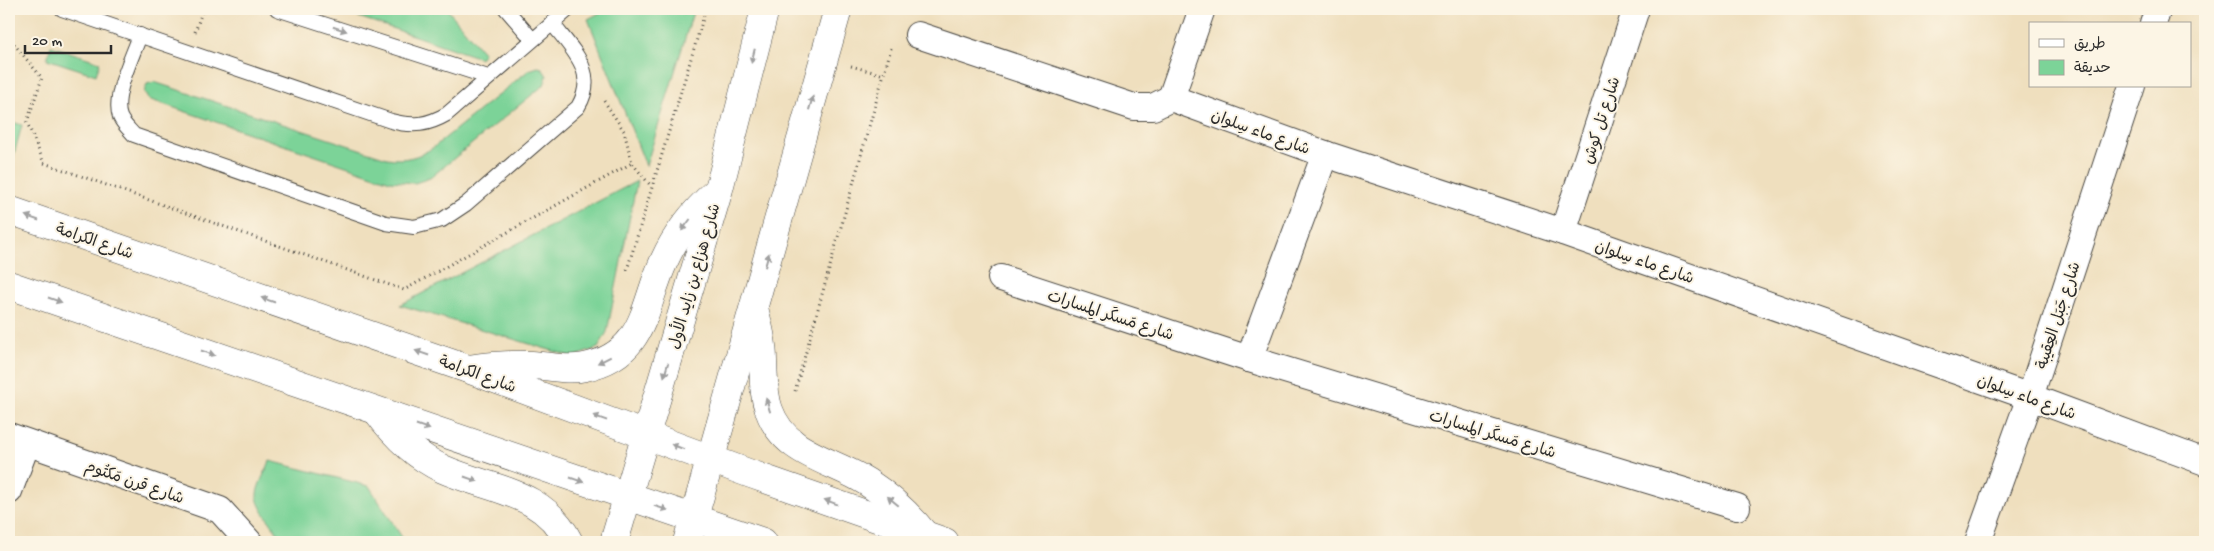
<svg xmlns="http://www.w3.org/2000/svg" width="2214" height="551" font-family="'Gochi Hand','Playpen Sans Arabic',sans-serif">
<rect width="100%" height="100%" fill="#fcf5e5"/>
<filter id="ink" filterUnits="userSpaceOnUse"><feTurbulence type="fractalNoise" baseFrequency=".02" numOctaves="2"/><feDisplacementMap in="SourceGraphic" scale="10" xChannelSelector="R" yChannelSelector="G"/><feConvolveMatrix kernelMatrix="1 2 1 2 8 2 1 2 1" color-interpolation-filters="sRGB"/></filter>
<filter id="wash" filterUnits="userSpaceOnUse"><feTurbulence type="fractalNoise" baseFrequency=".0096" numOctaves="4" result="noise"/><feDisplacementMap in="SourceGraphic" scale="20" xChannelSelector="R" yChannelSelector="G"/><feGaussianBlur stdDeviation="1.12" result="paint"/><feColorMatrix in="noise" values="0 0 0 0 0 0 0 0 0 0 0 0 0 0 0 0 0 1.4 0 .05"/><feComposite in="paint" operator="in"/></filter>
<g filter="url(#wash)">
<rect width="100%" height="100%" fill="#efdfbe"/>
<g fill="#7cd398" stroke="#547f62">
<path d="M 335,9 L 447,9 L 484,53 L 480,58 Z"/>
<path d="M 607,9 L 694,9 L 646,166 L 588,19 Z"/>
<path d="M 51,46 L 100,62 L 96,75 L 47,59 Z"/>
<path d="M 538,67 L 542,68 L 547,76 L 544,85 L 430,178 L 415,183 L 390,181 L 148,99 L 144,92 L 147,84 L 154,82 L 387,158 C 405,161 419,157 434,147 L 529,70 Z"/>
<path d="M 9,121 L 22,125 L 11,166 L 9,165 Z"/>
<path d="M 637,181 L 607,332 L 598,348 L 573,357 L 400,305 Z"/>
<path d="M 270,461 L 369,486 L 405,542 L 284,542 C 277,529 256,508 257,494 C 258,484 266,471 270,461 Z"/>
</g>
</g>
<g filter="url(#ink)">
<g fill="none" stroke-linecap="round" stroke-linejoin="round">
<defs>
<g id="lane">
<path d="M 62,9 L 391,121 C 413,127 428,125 447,114 L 569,9"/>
<path d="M 277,9 L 488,77"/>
<path d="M 506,9 L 532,39"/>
<path d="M 140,35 C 133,56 112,96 120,117 C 123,124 129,129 134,135 L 386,223 L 414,227 L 442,220 L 466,204 L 578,107 C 599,72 572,50 552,23"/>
</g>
<g id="street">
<path d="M 2153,24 L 2158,9"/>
<path d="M 918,35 L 1134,107 L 1153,107 L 1171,98"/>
<path d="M 1171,98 L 1325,154 L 1563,232 L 2030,397 L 2205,462"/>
<path d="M 1171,98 L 1202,9"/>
<path d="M 1563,232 L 1636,9"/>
<path d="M 1001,278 L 1249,359 L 1737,507"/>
<path d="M 1249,359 L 1325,154"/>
<path d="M 9,436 L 220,510 L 249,542"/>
<path d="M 9,491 L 27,443"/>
<path d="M 1978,542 L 2030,397 L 2132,86"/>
</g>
<g id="secondary">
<path d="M 9,210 L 468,369 L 751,474 L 945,542"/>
<path d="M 9,285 L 763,542"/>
</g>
<g id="primary">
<path d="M 755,312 C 759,328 763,344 763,361 C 764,378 763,394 769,410 C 785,455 831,459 867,482 C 890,497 909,515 926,536"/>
<path d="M 468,369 C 489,366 510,364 532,365 C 550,366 567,371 585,367 C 646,354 643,306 664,261 C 676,234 695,211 716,192"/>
<path d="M 377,411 C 395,436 415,456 443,469 C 490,490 543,490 569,542"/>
<path d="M 614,542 L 719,189 L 765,9"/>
<path d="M 687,542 L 838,9"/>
</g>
</defs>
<use href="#lane" stroke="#484641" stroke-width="16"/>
<use href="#street" stroke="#484641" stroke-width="28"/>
<use href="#secondary" stroke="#484641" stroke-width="29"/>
<use href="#primary" stroke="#484641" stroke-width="29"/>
<g stroke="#484641" stroke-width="3" stroke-dasharray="1 4" stroke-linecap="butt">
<path d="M 195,32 L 203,9"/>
<path d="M 14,44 L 42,78 L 27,122 L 44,163 L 404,290 L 632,163"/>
<path d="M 851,66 L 884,75"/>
<path d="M 604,101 L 624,131 L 632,163 L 651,186"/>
<path d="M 627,270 L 706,9"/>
<path d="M 795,391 L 892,45"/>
</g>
<use href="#lane" stroke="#fff" stroke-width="14"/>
<use href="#street" stroke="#fff" stroke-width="26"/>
<use href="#secondary" stroke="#fff" stroke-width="28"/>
<use href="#primary" stroke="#fff" stroke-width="28"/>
</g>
<defs><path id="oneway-solid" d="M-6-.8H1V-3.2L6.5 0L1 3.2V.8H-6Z" transform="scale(1.25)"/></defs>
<g fill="#a0a0a0">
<use href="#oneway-solid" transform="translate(340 29) rotate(18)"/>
<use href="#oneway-solid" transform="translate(753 56) rotate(104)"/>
<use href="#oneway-solid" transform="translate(811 103) rotate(-74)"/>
<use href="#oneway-solid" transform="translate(32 218) rotate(-161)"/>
<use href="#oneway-solid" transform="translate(686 225) rotate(127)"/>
<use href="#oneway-solid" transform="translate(767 260) rotate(-74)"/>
<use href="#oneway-solid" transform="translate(55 300) rotate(19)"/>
<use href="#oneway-solid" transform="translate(268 300) rotate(-161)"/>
<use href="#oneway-solid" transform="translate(208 353) rotate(19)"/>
<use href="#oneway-solid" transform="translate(422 353) rotate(-161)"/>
<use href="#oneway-solid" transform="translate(604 360) rotate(154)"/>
<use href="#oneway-solid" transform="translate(666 370) rotate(106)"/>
<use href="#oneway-solid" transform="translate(768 405) rotate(-107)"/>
<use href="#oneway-solid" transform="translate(600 418) rotate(-160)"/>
<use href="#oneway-solid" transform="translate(423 427) rotate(19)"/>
<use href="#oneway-solid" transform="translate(678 447) rotate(-159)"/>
<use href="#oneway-solid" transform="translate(471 479) rotate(19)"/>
<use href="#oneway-solid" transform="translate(577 480) rotate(19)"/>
<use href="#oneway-solid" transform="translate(893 501) rotate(-140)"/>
<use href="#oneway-solid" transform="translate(831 502) rotate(-160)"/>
<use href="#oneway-solid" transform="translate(661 508) rotate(18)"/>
</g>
</g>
<g text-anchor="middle" stroke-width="4" stroke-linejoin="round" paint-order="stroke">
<g font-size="16" fill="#2b2b2b" stroke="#fcf5e5">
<text transform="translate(1600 120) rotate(-72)" y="6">شارع تل كوش</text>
<text transform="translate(1261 131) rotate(20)" y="6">شارع ماء سِلوان</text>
<text transform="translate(95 240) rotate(19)" y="6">شارع الكرامة</text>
<text transform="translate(1645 261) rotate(19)" y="6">شارع ماء سِلوان</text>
<text transform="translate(693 276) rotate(-74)" y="6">شارع هزاع بن زايد الأول</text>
<text transform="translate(1111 314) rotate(18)" y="6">شارع مَسكَر المِسارات</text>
<text transform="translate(2057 315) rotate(-72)" y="6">شارع جَبَل العِقيبة</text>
<text transform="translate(478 373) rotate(20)" y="6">شارع الكرامة</text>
<text transform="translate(2027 396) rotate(20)" y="6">شارع ماء سِلوان</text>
<text transform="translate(1493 433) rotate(17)" y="6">شارع مَسكَر المِسارات</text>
<text transform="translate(135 481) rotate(19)" y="6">شارع قرن مَكتُوم</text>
</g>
</g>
<rect width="2214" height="551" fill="none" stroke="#fcf5e5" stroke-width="30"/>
<rect x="2029" y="22" width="162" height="65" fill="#fcf5e5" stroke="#a8a49b"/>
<rect x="2039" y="39" width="25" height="8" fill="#ffffff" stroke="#a8a49b"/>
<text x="2074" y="48" font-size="15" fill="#2b2b2b">طريق</text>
<rect x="2039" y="60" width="25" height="15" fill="#7cd398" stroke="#a8a49b"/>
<text x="2074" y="72" font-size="15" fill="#2b2b2b">حديقة</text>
<path d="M25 45v8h86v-8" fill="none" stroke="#2b2b2b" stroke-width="2.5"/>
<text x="32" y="45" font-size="15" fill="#2b2b2b" stroke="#fcf5e5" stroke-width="4" paint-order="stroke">20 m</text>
</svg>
